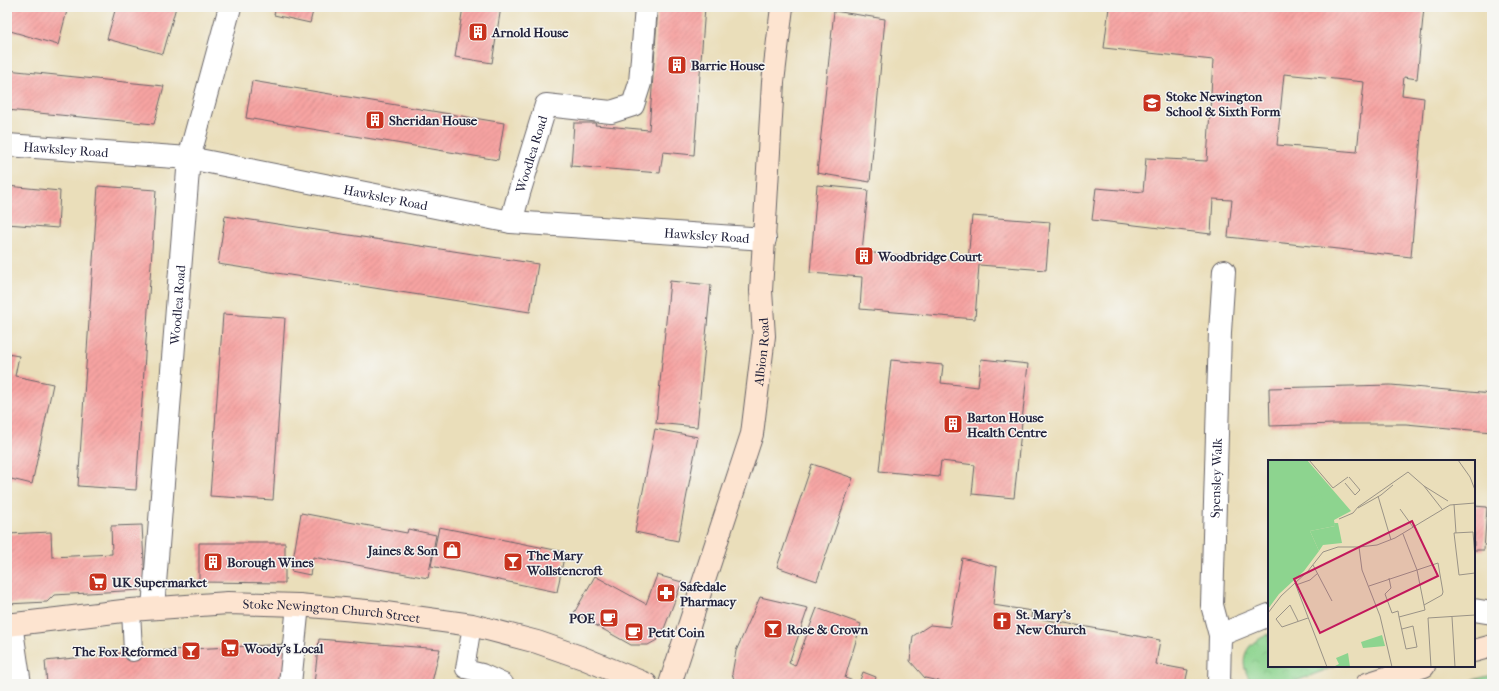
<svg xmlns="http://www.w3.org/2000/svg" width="1499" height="691" font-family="'IM FELL French Canon',serif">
<defs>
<pattern id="park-crowns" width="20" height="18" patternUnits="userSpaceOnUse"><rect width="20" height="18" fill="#8dd48f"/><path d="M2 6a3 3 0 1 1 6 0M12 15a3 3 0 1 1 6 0" fill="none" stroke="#79b67c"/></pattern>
<pattern id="building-hatch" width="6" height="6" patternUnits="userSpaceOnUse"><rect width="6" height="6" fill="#f6a3a1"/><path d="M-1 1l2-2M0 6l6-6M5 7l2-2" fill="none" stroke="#d38c8c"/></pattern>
</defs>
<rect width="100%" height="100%" fill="#f6f6f2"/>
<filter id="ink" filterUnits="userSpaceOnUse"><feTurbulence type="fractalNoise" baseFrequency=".025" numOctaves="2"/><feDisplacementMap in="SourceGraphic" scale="8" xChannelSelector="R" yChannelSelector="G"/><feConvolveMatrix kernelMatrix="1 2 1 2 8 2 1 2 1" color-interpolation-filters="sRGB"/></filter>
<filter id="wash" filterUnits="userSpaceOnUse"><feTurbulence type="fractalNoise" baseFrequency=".012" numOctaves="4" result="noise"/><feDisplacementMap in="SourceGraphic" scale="16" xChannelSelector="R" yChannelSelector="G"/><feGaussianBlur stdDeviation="0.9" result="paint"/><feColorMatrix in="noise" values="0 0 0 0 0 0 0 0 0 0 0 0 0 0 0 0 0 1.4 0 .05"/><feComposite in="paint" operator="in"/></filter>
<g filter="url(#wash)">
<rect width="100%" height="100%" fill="#eadeba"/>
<g fill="url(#park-crowns)" stroke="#587b65">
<path d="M 1269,634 L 1269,666 L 1336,666 L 1288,684 L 1253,684 C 1244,673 1240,658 1250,646 C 1254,641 1263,637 1269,634 Z"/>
<path d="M 1492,675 L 1492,684 L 1457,684 Z"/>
</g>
<g id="blocks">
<g fill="url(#building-hatch)" fill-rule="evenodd">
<path d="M 11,7 L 68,7 L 58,45 L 7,30 L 7,23 Z"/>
<path d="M 116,7 L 176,7 L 163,54 L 107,39 Z"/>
<path d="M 276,7 L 314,7 L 310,23 L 274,15 Z"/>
<path d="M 463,7 L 501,7 L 492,63 L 455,57 Z"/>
<path d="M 658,7 L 705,7 L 694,155 L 663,152 L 660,173 L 571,166 L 574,123 L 596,123 L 595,125 L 649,130 Z"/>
<path d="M 1109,7 L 1424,7 L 1417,79 L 1404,77 L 1402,95 L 1424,98 L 1411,257 L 1228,237 L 1232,200 L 1213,199 L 1211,234 L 1092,220 L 1096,188 L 1143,192 L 1146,158 L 1207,161 L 1213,60 L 1104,48 ZM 1284,74 L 1364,82 L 1357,152 L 1277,145 Z"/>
<path d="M 834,11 L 885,19 L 870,182 L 817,173 Z"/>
<path d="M 7,70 L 164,86 L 154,124 L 7,110 Z"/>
<path d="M 252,81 L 504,123 L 498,160 L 246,118 Z"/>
<path d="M 817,185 L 868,190 L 862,252 L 968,261 L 972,216 L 1050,222 L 1046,270 L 979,265 L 975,319 L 860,309 L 862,277 L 810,273 Z"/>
<path d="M 7,186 L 60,191 L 58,228 L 7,224 Z"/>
<path d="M 98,186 L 156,190 L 136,490 L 78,486 Z"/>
<path d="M 225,216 L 538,264 L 530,312 L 218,264 Z"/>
<path d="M 670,281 L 711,285 L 697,427 L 656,423 Z"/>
<path d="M 223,314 L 285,318 L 273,500 L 210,496 Z"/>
<path d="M 7,354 L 19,356 L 15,376 L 53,384 L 32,484 L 7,478 Z"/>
<path d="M 981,359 L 1028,364 L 1014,498 L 972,494 L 975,465 L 941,461 L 939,477 L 879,471 L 891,360 L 943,365 L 941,383 L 978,387 Z"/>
<path d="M 1391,385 L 1492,394 L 1492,432 L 1406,424 L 1335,424 L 1270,426 L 1269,388 Z"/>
<path d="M 655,429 L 698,437 L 678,541 L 635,532 Z"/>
<path d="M 812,464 L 853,478 L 817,581 L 777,567 Z"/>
<path d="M 1474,506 L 1487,507 L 1484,550 L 1474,550 Z"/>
<path d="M 301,513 L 407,533 L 408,529 L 436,535 L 428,578 L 313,557 L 310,575 L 291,571 Z"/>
<path d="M 142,525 L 145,582 L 140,590 L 54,595 L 47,602 L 7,604 L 7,534 L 51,532 L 52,557 L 112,554 L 111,526 Z"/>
<path d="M 439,527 L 565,552 L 557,592 L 431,566 Z"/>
<path d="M 199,543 L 285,543 L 285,583 L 199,582 Z"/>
<path d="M 962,558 L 997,567 L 993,605 L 1032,611 L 1031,617 L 1160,640 L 1156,664 L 1188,670 L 1185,684 L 943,684 L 943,682 L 925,678 L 910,661 L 913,636 L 930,625 L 950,627 Z"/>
<path d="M 657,575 L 682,582 L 662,634 L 657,640 L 648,645 L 631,645 L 574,613 L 595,576 L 646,604 Z"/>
<path d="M 760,597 L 808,608 L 789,663 L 795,666 L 817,608 L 861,624 L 845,678 L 859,683 L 863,672 L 876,677 L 874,684 L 736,684 L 732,674 L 736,651 Z"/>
<path d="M 319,639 L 440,649 L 432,682 L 436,684 L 314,684 Z"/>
<path d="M 288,644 L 284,684 L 47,684 L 45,661 L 133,652 Z"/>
</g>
</g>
</g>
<g filter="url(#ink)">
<use href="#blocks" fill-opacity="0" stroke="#686467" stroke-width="1"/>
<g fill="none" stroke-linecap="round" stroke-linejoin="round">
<defs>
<g id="lane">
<path d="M 131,610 L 133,652"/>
<path d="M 472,625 L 465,669 L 482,673 L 504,683"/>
</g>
<g id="street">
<path id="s1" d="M 7,145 L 189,158 L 511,222 L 765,239"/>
<path id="s2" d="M 511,222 L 519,193 L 546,105 L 611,112 L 633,105 L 640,83 L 646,7"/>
<path id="s3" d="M 153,608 L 189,158 L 230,7"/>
<path d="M 1474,610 L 1492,613"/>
<path d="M 11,624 L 20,684"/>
<path d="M 1220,635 L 1269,615"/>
<path d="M 290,684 L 298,605"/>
<path id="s4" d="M 1219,684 L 1220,635 L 1212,605 L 1220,332 L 1224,271"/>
</g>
<g id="secondary">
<path id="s5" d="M 7,625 L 131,610 L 228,603 L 298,605 L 378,612 L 472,625 L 537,642 L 583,658 L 646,684"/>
<path d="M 1474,651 L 1492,646"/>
<path id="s6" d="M 670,684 L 752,434 L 764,336 L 761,291 L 773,82 L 782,7"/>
<path d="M 1367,684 L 1424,666"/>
</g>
</defs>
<use href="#lane" stroke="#686467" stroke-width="20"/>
<use href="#street" stroke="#686467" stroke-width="24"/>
<use href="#secondary" stroke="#686467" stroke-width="24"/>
<use href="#lane" stroke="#fff" stroke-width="18"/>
<use href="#street" stroke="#fff" stroke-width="22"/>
<use href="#secondary" stroke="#fde4d0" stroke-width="22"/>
</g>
</g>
<defs>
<symbol id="building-square" viewBox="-11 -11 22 22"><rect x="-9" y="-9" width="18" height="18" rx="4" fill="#c8321e" stroke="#f6f6f2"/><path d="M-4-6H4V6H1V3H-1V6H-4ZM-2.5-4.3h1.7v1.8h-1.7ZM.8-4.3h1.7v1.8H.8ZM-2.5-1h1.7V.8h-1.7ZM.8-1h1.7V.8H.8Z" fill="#fff"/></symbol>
<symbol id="school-square" viewBox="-11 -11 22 22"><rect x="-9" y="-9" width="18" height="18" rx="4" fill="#c8321e" stroke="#f6f6f2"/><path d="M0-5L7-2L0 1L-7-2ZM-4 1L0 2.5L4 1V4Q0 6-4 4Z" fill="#fff"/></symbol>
<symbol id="shop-square" viewBox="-11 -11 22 22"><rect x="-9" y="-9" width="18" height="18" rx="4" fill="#c8321e" stroke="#f6f6f2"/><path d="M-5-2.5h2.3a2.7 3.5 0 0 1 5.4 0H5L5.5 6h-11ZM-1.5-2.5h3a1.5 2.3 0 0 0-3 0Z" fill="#fff"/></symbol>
<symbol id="bar-square" viewBox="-11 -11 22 22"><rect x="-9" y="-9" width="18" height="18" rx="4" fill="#c8321e" stroke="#f6f6f2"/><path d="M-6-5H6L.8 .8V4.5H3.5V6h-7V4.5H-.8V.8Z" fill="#fff"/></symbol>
<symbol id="supermarket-square" viewBox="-11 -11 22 22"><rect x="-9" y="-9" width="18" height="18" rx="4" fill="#c8321e" stroke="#f6f6f2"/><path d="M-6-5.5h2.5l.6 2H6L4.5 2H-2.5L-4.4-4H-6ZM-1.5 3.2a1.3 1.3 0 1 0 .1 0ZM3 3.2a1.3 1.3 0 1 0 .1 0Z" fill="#fff"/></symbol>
<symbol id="pharmacy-square" viewBox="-11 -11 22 22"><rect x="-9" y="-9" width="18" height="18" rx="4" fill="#c8321e" stroke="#f6f6f2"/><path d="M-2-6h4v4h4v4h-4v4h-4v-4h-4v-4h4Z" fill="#fff"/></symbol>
<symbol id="cafe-square" viewBox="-11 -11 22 22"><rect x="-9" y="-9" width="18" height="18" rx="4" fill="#c8321e" stroke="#f6f6f2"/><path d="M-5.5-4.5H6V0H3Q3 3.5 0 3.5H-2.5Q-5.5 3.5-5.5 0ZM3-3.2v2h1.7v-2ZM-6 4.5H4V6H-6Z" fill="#fff"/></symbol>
<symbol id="church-square" viewBox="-11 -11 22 22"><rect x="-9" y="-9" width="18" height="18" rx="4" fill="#c8321e" stroke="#f6f6f2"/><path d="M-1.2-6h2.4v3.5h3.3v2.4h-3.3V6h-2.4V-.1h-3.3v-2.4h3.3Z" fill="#fff"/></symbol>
</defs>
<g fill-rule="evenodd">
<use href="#building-square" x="467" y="21" width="22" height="22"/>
<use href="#building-square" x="666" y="54" width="22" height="22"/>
<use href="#school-square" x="1141" y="92" width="22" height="22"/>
<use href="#building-square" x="364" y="109" width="22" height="22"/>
<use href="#building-square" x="853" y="245" width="22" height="22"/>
<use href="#building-square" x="942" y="413" width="22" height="22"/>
<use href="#shop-square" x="441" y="539" width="22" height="22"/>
<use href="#building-square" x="202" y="551" width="22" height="22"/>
<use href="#bar-square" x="502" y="551" width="22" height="22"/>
<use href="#supermarket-square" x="87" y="571" width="22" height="22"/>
<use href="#pharmacy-square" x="655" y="582" width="22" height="22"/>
<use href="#cafe-square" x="598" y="607" width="22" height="22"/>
<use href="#church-square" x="991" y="610" width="22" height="22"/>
<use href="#bar-square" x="762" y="618" width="22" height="22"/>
<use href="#cafe-square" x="623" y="621" width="22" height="22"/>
<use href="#supermarket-square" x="219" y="637" width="22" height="22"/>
<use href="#bar-square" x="180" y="640" width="22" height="22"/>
</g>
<g text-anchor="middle" stroke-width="3" stroke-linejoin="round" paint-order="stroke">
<g font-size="13" font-weight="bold" fill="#22223b" stroke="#f6f6f2" text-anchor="start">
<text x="492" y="37">Arnold House</text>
<text x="691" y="70">Barrie House</text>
<text x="1166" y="101">Stoke Newington<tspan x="1166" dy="15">School &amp; Sixth Form</tspan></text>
<text x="389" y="125">Sheridan House</text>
<text x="878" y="261">Woodbridge Court</text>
<text x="967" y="422">Barton House<tspan x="967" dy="15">Health Centre</tspan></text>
<text x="438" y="555" text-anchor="end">Jaines &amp; Son</text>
<text x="527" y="560">The Mary<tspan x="527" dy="15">Wollstencroft</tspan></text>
<text x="227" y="567">Borough Wines</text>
<text x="112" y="587">UK Supermarket</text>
<text x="680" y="591">Safedale<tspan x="680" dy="15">Pharmacy</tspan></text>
<text x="1016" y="619">St. Mary's<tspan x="1016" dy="15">New Church</tspan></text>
<text x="595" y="623" text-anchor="end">POE</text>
<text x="787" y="634">Rose &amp; Crown</text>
<text x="648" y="637">Petit Coin</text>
<text x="244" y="653">Woody's Local</text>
<text x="177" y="656" text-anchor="end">The Fox Reformed</text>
</g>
<g font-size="13" fill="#22223b" stroke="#f6f6f2">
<text dy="5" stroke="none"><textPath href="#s1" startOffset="59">Hawksley Road</textPath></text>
<text dy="5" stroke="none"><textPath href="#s2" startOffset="71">Woodlea Road</textPath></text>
<text dy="5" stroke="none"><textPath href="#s1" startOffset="383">Hawksley Road</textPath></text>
<text dy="5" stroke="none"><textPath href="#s1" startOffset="707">Hawksley Road</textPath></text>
<text dy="5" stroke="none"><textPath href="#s3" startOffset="304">Woodlea Road</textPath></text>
<text dy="5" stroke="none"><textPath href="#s6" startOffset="346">Albion Road</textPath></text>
<text dy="5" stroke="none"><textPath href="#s4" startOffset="207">Spensley Walk</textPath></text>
<text dy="5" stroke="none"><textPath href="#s5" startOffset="326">Stoke Newington Church Street</textPath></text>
</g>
</g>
<g transform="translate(1268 460)">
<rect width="207" height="207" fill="#eadeba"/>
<path d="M 114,175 L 117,186 L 95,188 L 93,182 Z" fill="#8dd48f"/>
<path d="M 66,63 L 70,63 L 74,83 L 55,85 L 51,91 L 42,71 L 67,66 Z" fill="#8dd48f"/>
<path d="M 0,0 L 39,0 L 83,51 L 66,60 L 67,66 L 42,71 L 51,91 L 36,111 L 11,134 L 0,149 Z" fill="#8dd48f"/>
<path d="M 53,34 L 55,41 L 41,46 L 38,39 ZM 80,193 L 82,207 L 65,207 L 71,204 L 68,198 Z" fill="#8dd48f"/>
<path fill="none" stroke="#9a9387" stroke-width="1" d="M 41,0 L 65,28 L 80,17M 190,0 L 202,17 L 207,30M 77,23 L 87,35 L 92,30 L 81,17M 156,26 L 180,41M 110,36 L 123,80M 186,44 L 188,73M 90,48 L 113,35 L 125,25M 132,49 L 145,67M 71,59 L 85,53 L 90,47 L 140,12 L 156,26 L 174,49M 207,98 L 205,72 L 186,73 L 191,115 L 207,113M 45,105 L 64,141M 121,118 L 123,128 L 117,134 L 124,153 L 130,151 L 131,157 L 138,189 L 149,187 L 145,166 L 134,169M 27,123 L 59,207M 28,125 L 42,120 L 50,113M 101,126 L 170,103 L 175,132 L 174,135 L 156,145M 0,153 L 13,136 L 40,111 L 55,92 L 70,87 L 91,87M 131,157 L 157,150 L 149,110 L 135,74M 184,157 L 187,207M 30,161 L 22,145 L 8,159 L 14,167 L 40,158M 124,207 L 112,156 L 94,110 L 91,87 L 109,85 L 127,78 L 182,45 L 207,43M 163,207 L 160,158 L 207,155"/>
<path fill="#c2185b" fill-opacity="0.15" stroke="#c2185b" stroke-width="2" d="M 144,61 L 170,116 L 52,173 L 26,119 Z"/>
<rect width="207" height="207" fill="none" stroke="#22223b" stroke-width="2"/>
</g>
<rect width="1499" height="691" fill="none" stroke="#f6f6f2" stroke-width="24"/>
</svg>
